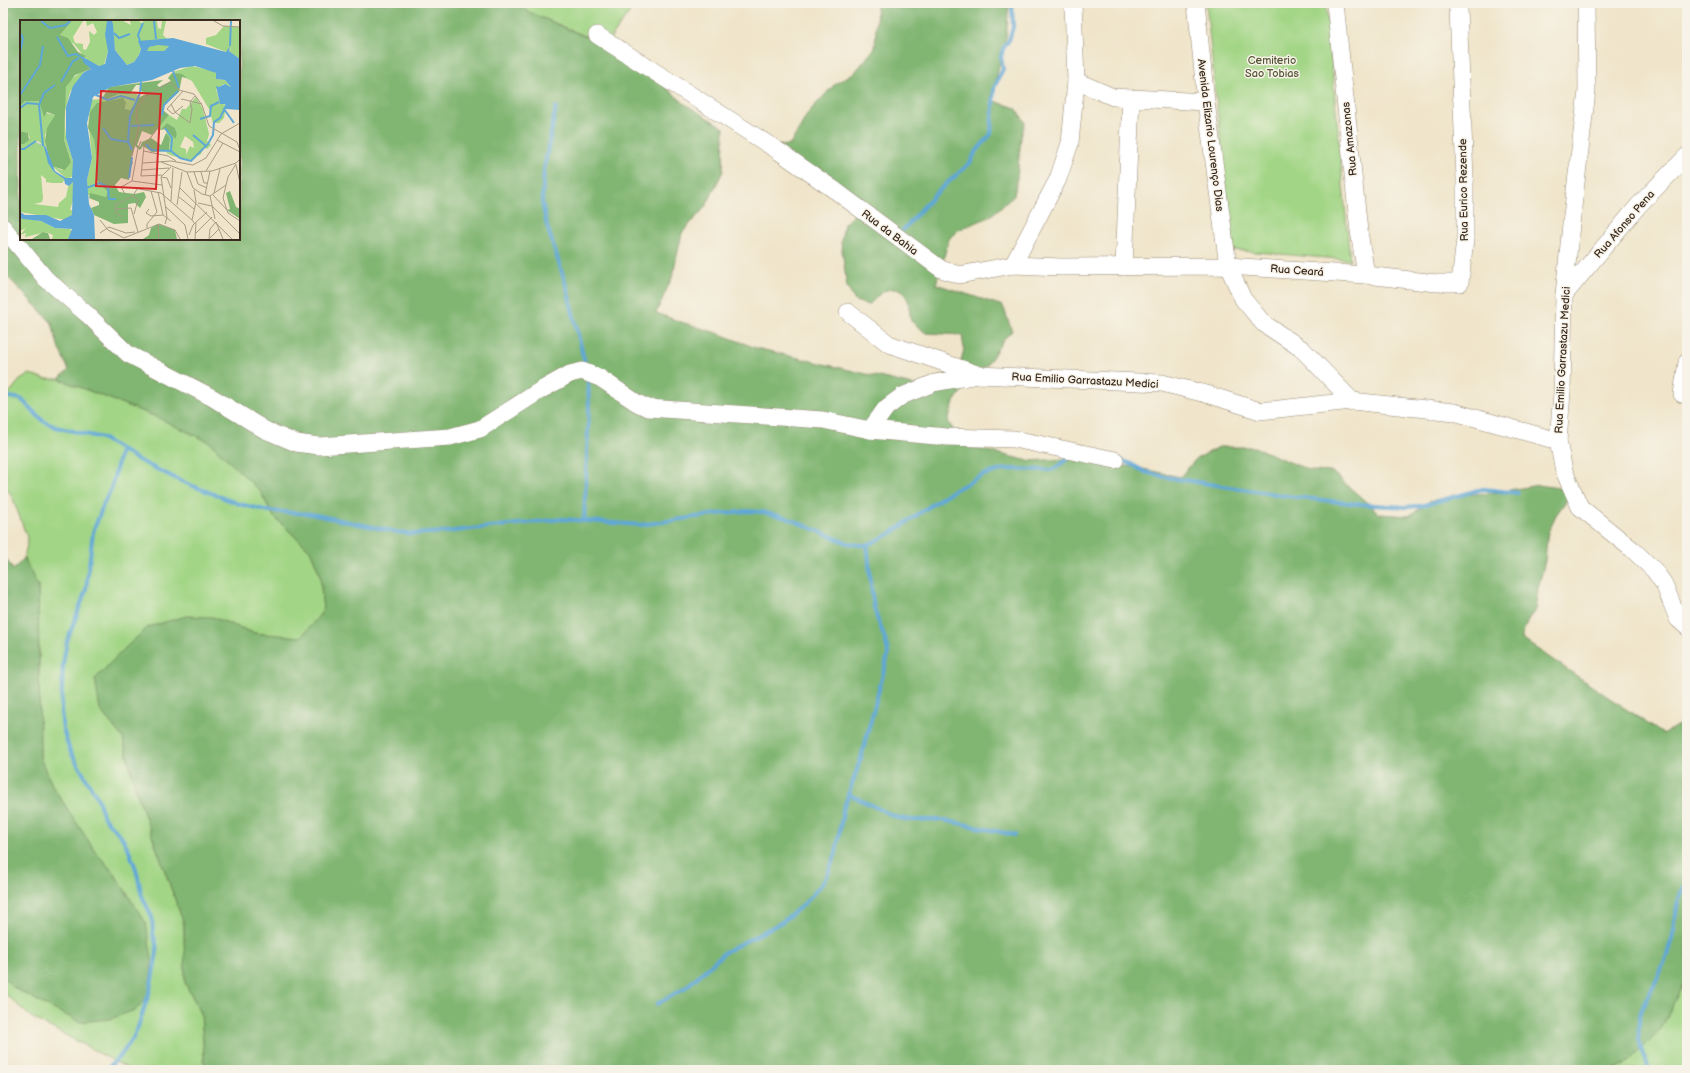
<svg xmlns="http://www.w3.org/2000/svg" width="1690" height="1073" font-family="'Balsamiq Sans',sans-serif">
<rect width="100%" height="100%" fill="#f7f3e8"/>
<filter id="ink" filterUnits="userSpaceOnUse"><feTurbulence type="fractalNoise" baseFrequency=".025" numOctaves="2"/><feDisplacementMap in="SourceGraphic" scale="8" xChannelSelector="R" yChannelSelector="G"/><feConvolveMatrix kernelMatrix="1 2 1 2 8 2 1 2 1" color-interpolation-filters="sRGB"/></filter>
<filter id="wash" filterUnits="userSpaceOnUse"><feTurbulence type="fractalNoise" baseFrequency=".012" numOctaves="4" result="noise"/><feDisplacementMap in="SourceGraphic" scale="16" xChannelSelector="R" yChannelSelector="G"/><feGaussianBlur stdDeviation="0.9" result="paint"/><feColorMatrix in="noise" values="0 0 0 0 0 0 0 0 0 0 0 0 0 0 0 0 0 1.4 0 .05"/><feComposite in="paint" operator="in"/></filter>
<g filter="url(#wash)">
<rect width="100%" height="100%" fill="#f0e5ca"/>
<g fill="#a2d585" stroke="#6e8052">
<path d="M 515,3 L 636,3 L 606,45 L 527,11 Z"/>
<path d="M 1206,3 L 1326,3 L 1350,260 L 1232,250 Z"/>
<path d="M 30,374 L 45,379 L 59,379 L 154,416 L 210,442 L 260,491 L 274,517 L 310,550 L 320,574 L 323,611 L 301,638 L 254,633 L 212,617 L 100,710 L 123,738 L 136,791 L 184,924 L 185,982 L 201,1013 L 205,1070 L 131,1070 L 31,1017 L 3,992 L 3,977 L 13,987 L 47,1006 L 129,896 L 113,872 L 95,851 L 53,787 L 40,758 L 38,587 L 24,558 L 28,540 L 12,496 L 3,483 L 3,408 L 9,393 L 20,380 Z"/>
<path d="M 1687,975 L 1687,1070 L 1613,1070 L 1626,1064 L 1661,1029 Z"/>
</g>
<g fill="#81b672" stroke="#5e7048" fill-rule="evenodd">
<path d="M 3,3 L 515,3 L 527,11 L 591,39 L 660,82 L 685,104 L 724,128 L 723,171 L 706,206 L 682,233 L 672,278 L 656,313 L 681,322 L 717,333 L 756,348 L 917,386 L 959,369 L 964,349 L 962,335 L 926,333 L 911,321 L 908,300 L 902,290 C 884,287 881,292 869,305 L 855,301 L 847,287 L 841,242 L 844,224 L 859,209 L 775,146 L 790,145 L 808,113 L 835,84 L 855,72 L 875,48 L 877,6 L 879,3 L 1009,3 L 1006,38 L 991,100 L 1016,108 L 1025,122 L 1021,137 L 1017,178 L 1014,196 L 989,217 L 958,230 L 949,239 L 936,284 L 1003,306 L 1012,331 L 1003,340 L 987,365 L 970,380 L 954,402 L 948,421 L 962,445 L 1029,461 L 1064,459 L 1134,467 L 1180,477 L 1196,459 L 1219,447 L 1254,447 L 1311,471 L 1332,472 L 1380,514 L 1409,516 L 1430,501 L 1459,495 L 1492,493 L 1538,485 L 1559,488 L 1571,494 L 1556,515 L 1548,532 L 1547,538 L 1545,561 L 1538,588 L 1535,611 L 1529,618 L 1522,635 L 1522,639 L 1663,734 L 1687,720 L 1687,975 L 1661,1029 L 1626,1064 L 1613,1070 L 205,1070 L 201,1013 L 185,983 L 184,924 L 136,791 L 123,738 L 100,710 L 95,679 L 124,649 L 148,627 L 186,616 L 212,617 L 254,633 L 301,637 L 323,611 L 320,574 L 310,550 L 274,517 L 260,491 L 209,442 L 154,416 L 59,379 L 69,370 L 59,349 L 52,323 L 9,278 L 3,278 ZM 21,21 L 239,21 L 239,239 L 21,239 Z"/>
<path d="M 3,553 L 13,570 L 24,558 L 38,587 L 40,758 L 53,787 L 95,851 L 113,872 L 146,923 L 152,959 L 150,994 L 137,1009 L 111,1019 L 80,1022 L 47,1006 L 13,987 L 3,977 Z"/>
</g>
<g fill="none" stroke-linecap="round" stroke-linejoin="round">
<g stroke="#5fa7d6" stroke-width="4">
<path d="M 556,107 L 544,169 L 542,202 L 547,226 L 567,288 L 586,368"/>
<path d="M 903,230 L 935,194 L 970,163 L 975,153 L 991,134 L 994,88 L 1003,69 L 1001,57 L 1003,49 L 1009,40 L 1013,27 L 1012,3"/>
<path d="M 3,392 L 9,397 L 21,399 L 43,421 L 56,427 L 102,438 L 138,460 L 183,482 L 239,504 L 269,511 L 311,514 L 397,532 L 413,534 L 445,532 L 562,519 L 640,525 L 717,514 L 746,511 L 762,512 L 787,518 L 847,543 L 859,545 L 867,545 L 890,534 L 947,494 L 983,475 L 1005,469 L 1051,470 L 1056,468 L 1071,456"/>
<path d="M 1119,460 L 1129,463 L 1145,472 L 1165,477 L 1287,496 L 1358,504 L 1405,507 L 1420,506 L 1483,489 L 1518,493"/>
<path d="M 584,521 L 589,408 L 588,377"/>
<path d="M 848,794 L 898,818 L 912,820 L 940,820 L 953,822 L 1015,835"/>
<path d="M 657,1004 L 685,988 L 725,952 L 782,922 L 804,904 L 821,885 L 827,876 L 836,853 L 843,810 L 861,758 L 888,655 C 888,638 877,624 874,607 C 870,587 870,565 867,544"/>
<path d="M 106,1070 L 121,1055 L 133,1038 L 138,1027 L 150,990 L 157,952 L 156,943 L 153,934 L 152,917 L 142,896 L 136,869 L 128,848 L 121,836 L 104,818 L 98,799 L 70,751 L 63,729 L 61,711 L 63,664 L 67,641 L 86,590 L 93,532 L 104,503 L 111,489 L 121,450"/>
<path d="M 1650,1070 C 1642,1054 1637,1041 1639,1023 C 1640,1005 1653,989 1660,973 C 1666,959 1671,944 1674,929 C 1677,913 1675,898 1687,883"/>
</g>
</g>
</g>
<g filter="url(#ink)">
<g fill="none" stroke-linecap="round" stroke-linejoin="round">
<defs>
<g id="minor">
<path d="M 1196,3 L 1206,102 L 1228,266 L 1243,299 L 1263,323 L 1302,349 L 1352,401"/>
<path d="M 1335,3 L 1359,231 L 1366,275"/>
<path d="M 1586,3 L 1587,91 L 1571,224 L 1564,295 L 1562,393 L 1558,441 L 1564,471 L 1580,507 L 1633,550 L 1654,570 L 1664,584 L 1678,619 L 1687,627"/>
<path d="M 597,35 L 777,150 L 836,191 L 941,269 L 959,275 L 1013,265 L 1061,267 L 1228,266 L 1366,275 L 1436,283 L 1460,283 L 1465,239 L 1465,178 L 1458,9 L 1456,3"/>
<path d="M 1076,81 L 1113,97 L 1206,102"/>
<path d="M 3,227 L 46,279 L 88,315 L 128,354 L 213,398 L 265,430 L 296,443 L 319,446 L 450,437 L 480,429 L 541,390 L 570,374 L 582,371 L 600,378 L 637,403 L 648,408 L 823,420 L 870,430 L 947,437 L 1014,439 L 1115,460"/>
<path d="M 1013,265 L 1058,179 L 1070,143 L 1076,81 L 1073,3"/>
<path d="M 1124,267 L 1131,98"/>
<path d="M 1564,295 L 1638,206 L 1687,156"/>
<path d="M 848,312 L 889,344 L 977,374"/>
<path d="M 1682,394 L 1687,362"/>
<path d="M 870,430 L 886,408 L 902,396 L 934,383 L 979,375 L 1162,383 L 1210,395 L 1260,411 L 1352,401 L 1454,412 L 1558,441"/>
</g>
</defs>
<use href="#minor" stroke="#968874" stroke-width="18"/>
<use href="#minor" stroke="#fff" stroke-width="17"/>
</g>
</g>
<g text-anchor="middle" stroke-width="3" stroke-linejoin="round" paint-order="stroke">
<g font-size="11" fill="#555538" stroke="#f7f3e8">
<text x="1272" y="64">Cemiterio<tspan x="1272" dy="13">Sao Tobias</tspan></text>
</g>
<g font-size="11" fill="#3b2a1e" stroke="#f7f3e8">
<text transform="translate(1211 135) rotate(83)" y="4">Avenida Elizario Lourenço Dias</text>
<text transform="translate(1349 139) rotate(-96)" y="4">Rua Amazonas</text>
<text transform="translate(1463 190) rotate(-91)" y="4">Rua Eurico Rezende</text>
<text transform="translate(1624 224) rotate(-49)" y="4">Rua Afonso Pena</text>
<text transform="translate(890 232) rotate(37)" y="4">Rua da Bahia</text>
<text transform="translate(1297 270) rotate(4)" y="4">Rua Ceará</text>
<text transform="translate(1562 360) rotate(-87)" y="4">Rua Emilio Garrastazu Medici</text>
<text transform="translate(1085 380) rotate(3)" y="4">Rua Emilio Garrastazu Medici</text>
</g>
</g>
<g transform="translate(20 20)">
<rect width="220" height="220" fill="#f0e5ca"/>
<path d="M 52,1 L 63,1 L 53,17 L 55,23 L 63,24 L 63,29 L 66,30 L 70,22 L 69,11 L 74,15 L 77,12 L 73,3 L 67,6 L 66,1 L 87,1 L 88,31 L 84,45 L 79,46 L 67,40 L 54,24 L 40,15 ZM 92,1 L 103,1 L 111,5 L 110,1 L 119,1 L 123,4 L 123,1 L 137,1 L 138,8 L 141,9 L 142,1 L 146,1 L 143,15 L 147,19 L 119,22 L 121,29 L 119,35 L 114,42 L 107,45 L 95,30 ZM 204,6 L 220,7 L 220,39 L 209,31 L 211,27 L 206,32 L 186,24 L 186,18 L 196,15 ZM 134,25 L 147,25 L 149,26 L 144,31 L 127,31 L 127,28 ZM 172,46 L 192,51 L 196,53 L 196,59 L 205,60 L 211,67 L 204,64 L 196,69 L 200,83 L 206,85 L 204,98 L 199,103 L 193,103 L 189,89 L 172,61 L 153,52 ZM 63,51 L 63,55 L 50,72 L 44,95 L 46,118 L 53,141 L 53,156 L 47,159 L 32,146 L 42,150 L 51,142 L 44,120 L 44,95 L 46,67 L 51,59 ZM 89,68 L 85,80 L 99,74 L 115,73 L 120,77 L 116,85 L 108,91 L 105,89 L 106,85 L 100,79 L 86,82 L 70,94 L 68,105 L 71,80 L 81,79 ZM 176,77 L 183,89 L 189,114 L 187,121 L 191,125 L 187,129 L 184,127 L 181,134 L 171,140 L 153,136 L 146,133 L 149,131 L 150,119 L 146,113 L 149,111 L 154,118 L 157,114 L 155,108 L 147,103 L 140,110 L 137,108 L 149,95 L 157,100 L 162,89 L 166,89 ZM 165,116 L 173,122 L 174,128 L 170,126 L 166,135 L 166,129 L 160,127 ZM 5,81 L 19,81 L 26,93 L 35,95 L 25,115 L 26,128 L 18,121 L 15,122 L 24,127 L 34,152 L 45,159 L 42,163 L 32,163 L 26,162 L 26,159 L 21,155 L 23,178 L 22,182 L 14,184 L 38,187 L 39,183 L 46,177 L 48,167 L 53,162 L 55,174 L 50,190 L 53,190 L 53,194 L 46,200 L 0,192 L 0,124 L 10,118 L 8,113 L 0,111 L 0,86 ZM 69,108 L 74,116 L 77,141 L 76,159 L 87,169 L 86,177 L 68,175 L 67,160 L 72,138 ZM 0,198 L 21,201 L 35,208 L 50,209 L 53,213 L 48,219 L 32,219 L 33,215 L 26,212 L 5,217 L 6,213 L 0,215 L 6,208 L 0,211 Z" fill="#a2d585" fill-rule="evenodd"/>
<path d="M 0,1 L 52,1 L 40,15 L 48,18 L 58,32 L 66,36 L 63,39 L 64,42 L 71,49 L 55,55 L 46,67 L 44,120 L 51,142 L 45,150 L 31,146 L 25,121 L 27,108 L 35,95 L 27,92 L 24,97 L 19,81 L 5,81 L 0,86 ZM 152,53 L 162,54 L 167,58 L 162,57 L 159,72 L 143,86 L 144,91 L 149,95 L 132,115 L 122,111 L 117,125 L 120,127 L 122,122 L 131,118 L 141,125 L 146,113 L 150,118 L 149,131 L 132,132 L 123,126 L 120,130 L 115,126 L 111,139 L 113,143 L 109,150 L 109,160 L 101,158 L 95,165 L 99,172 L 115,174 L 124,172 L 126,177 L 120,188 L 115,183 L 108,184 L 108,203 L 94,204 L 74,195 L 71,188 L 79,185 L 79,182 L 69,178 L 70,173 L 86,177 L 87,171 L 76,159 L 77,141 L 74,119 L 68,108 L 70,92 L 77,83 L 103,78 L 106,83 L 105,89 L 110,90 L 120,77 L 126,74 L 120,70 L 120,65 L 116,65 L 110,74 L 99,74 L 85,80 L 84,76 L 89,67 L 143,60 L 137,65 L 139,67 L 151,61 L 148,58 ZM 147,103 L 155,108 L 157,114 L 155,119 L 146,109 L 140,110 ZM 0,111 L 8,113 L 9,120 L 4,124 L 0,124 ZM 210,171 L 216,187 L 220,189 L 220,199 L 207,190 L 210,189 L 206,173 ZM 138,204 L 155,210 L 157,219 L 123,219 L 129,215 L 131,208 ZM 23,212 L 28,213 L 30,219 L 12,219 Z" fill="#81b672"/>
<path d="M 87,1 L 92,1 L 93,4 L 95,30 L 107,45 L 114,42 L 119,35 L 121,29 L 118,21 L 153,18 L 206,32 L 210,26 L 209,31 L 220,39 L 220,90 L 206,89 L 205,84 L 200,84 L 196,66 L 199,67 L 205,64 L 211,67 L 205,60 L 196,59 L 196,53 L 175,46 L 160,48 L 132,60 L 91,67 L 73,77 L 67,103 L 72,138 L 67,160 L 69,184 L 74,195 L 75,219 L 48,219 L 52,209 L 35,208 L 21,201 L 3,199 L 0,198 L 0,192 L 5,195 L 26,195 L 40,201 L 52,195 L 53,162 L 49,166 L 45,164 L 44,159 L 34,152 L 28,143 L 24,127 L 14,121 L 26,127 L 35,151 L 46,158 L 52,158 L 53,141 L 46,118 L 46,87 L 53,66 L 64,52 L 71,49 L 63,42 L 63,37 L 79,46 L 85,44 L 88,31 L 85,15 ZM 138,25 L 149,26 L 144,31 L 127,31 L 129,27 Z" fill="#5fa7d6" fill-rule="evenodd"/>
<path fill="none" stroke="#5fa7d6" stroke-width="2" d="M 21,1 L 30,8 L 46,5 L 50,1M 134,1 L 136,19M 0,13 L 3,18 L 0,33M 94,13 L 99,18 L 110,14M 37,17 L 48,36 L 56,34 L 64,39M 120,21 L 118,15 L 123,3M 210,26 L 211,1M 153,51 L 159,68M 41,62 L 53,41 L 59,38M 0,75 L 20,45 L 23,26M 76,75 L 88,80 L 101,76 L 115,80M 206,86 L 204,89 L 214,103M 0,88 L 7,83 L 18,84M 142,95 L 144,85 L 158,71M 180,99 L 190,96 L 191,86 L 199,82M 111,106 L 134,105M 83,108 L 91,119 L 108,122M 145,108 L 152,118 L 151,131M 173,115 L 186,126M 126,124 L 131,130 L 151,131 L 160,138 L 171,141 L 188,124 L 193,115 L 194,102 L 200,98 L 206,86M 23,126 L 19,85 L 24,73 L 35,65M 0,129 L 4,129 L 16,121M 112,130 L 108,121 L 110,96 L 120,73 L 121,62M 109,158 L 112,137M 66,168 L 80,163 L 88,167 L 89,179 L 96,179"/>
<path fill="none" stroke="#a89a85" stroke-width="1" d="M 194,1 L 203,6 L 220,7M 163,71 L 147,89 L 153,94 L 163,86M 161,80 L 162,79 L 182,84M 151,84 L 155,92 L 170,103 L 172,89 L 170,82 L 175,76M 138,108 L 124,126 L 121,156 L 142,155M 197,120 L 220,132M 124,131 L 148,136 L 156,141M 112,136 L 119,106 L 116,98 L 117,88 L 126,76 L 150,62 L 159,70 L 174,74 L 182,85 L 189,106 L 217,122 L 220,130M 141,142 L 167,152 L 192,151 L 216,143 L 220,139M 123,143 L 151,141 L 173,145 L 186,138 L 201,114 L 220,103M 216,144 L 208,157 L 203,178 L 208,193 L 220,201M 216,145 L 220,163M 122,150 L 149,148M 186,151 L 203,123M 167,152 L 173,168 L 182,174 L 190,176 L 206,165M 174,152 L 178,164 L 187,168M 181,152 L 184,163 L 188,163M 141,157 L 147,158 L 151,168M 112,161 L 118,128 L 121,121M 112,161 L 142,165M 114,168 L 141,173 L 172,200M 160,168 L 212,219M 174,170 L 176,182 L 172,200 L 175,204M 138,172 L 143,195 L 151,201M 194,173 L 200,149M 105,174 L 101,167 L 112,161M 185,175 L 190,151M 193,175 L 207,190M 113,176 L 118,180 L 114,194M 190,176 L 195,199M 159,177 L 174,189M 151,181 L 153,148M 178,183 L 192,186 L 220,214M 157,185 L 162,152M 146,187 L 165,205 L 168,219M 96,189 L 111,188 L 118,212M 129,189 L 126,193 L 131,196 L 143,195M 102,197 L 96,193 L 95,185 L 113,176 L 117,169M 80,200 L 88,210 L 104,218 L 139,204 L 155,210 L 160,219M 138,204 L 139,219M 145,204 L 147,197 L 141,157 L 151,147M 127,208 L 127,204 L 137,192 L 131,171M 80,213 L 89,207 L 106,213 L 115,212M 176,213 L 192,197M 169,215 L 173,205 L 187,192M 190,218 L 199,209M 175,219 L 176,203M 189,219 L 190,209 L 196,202 L 203,219"/>
<path fill="#d62828" fill-opacity="0.15" stroke="#d62828" stroke-width="2" d="M 81,71 L 141,74 L 136,169 L 76,166 Z"/>
<rect width="220" height="220" fill="none" stroke="#3b2a1e" stroke-width="2"/>
</g>
<rect width="1690" height="1073" fill="none" stroke="#f7f3e8" stroke-width="16"/>
</svg>
